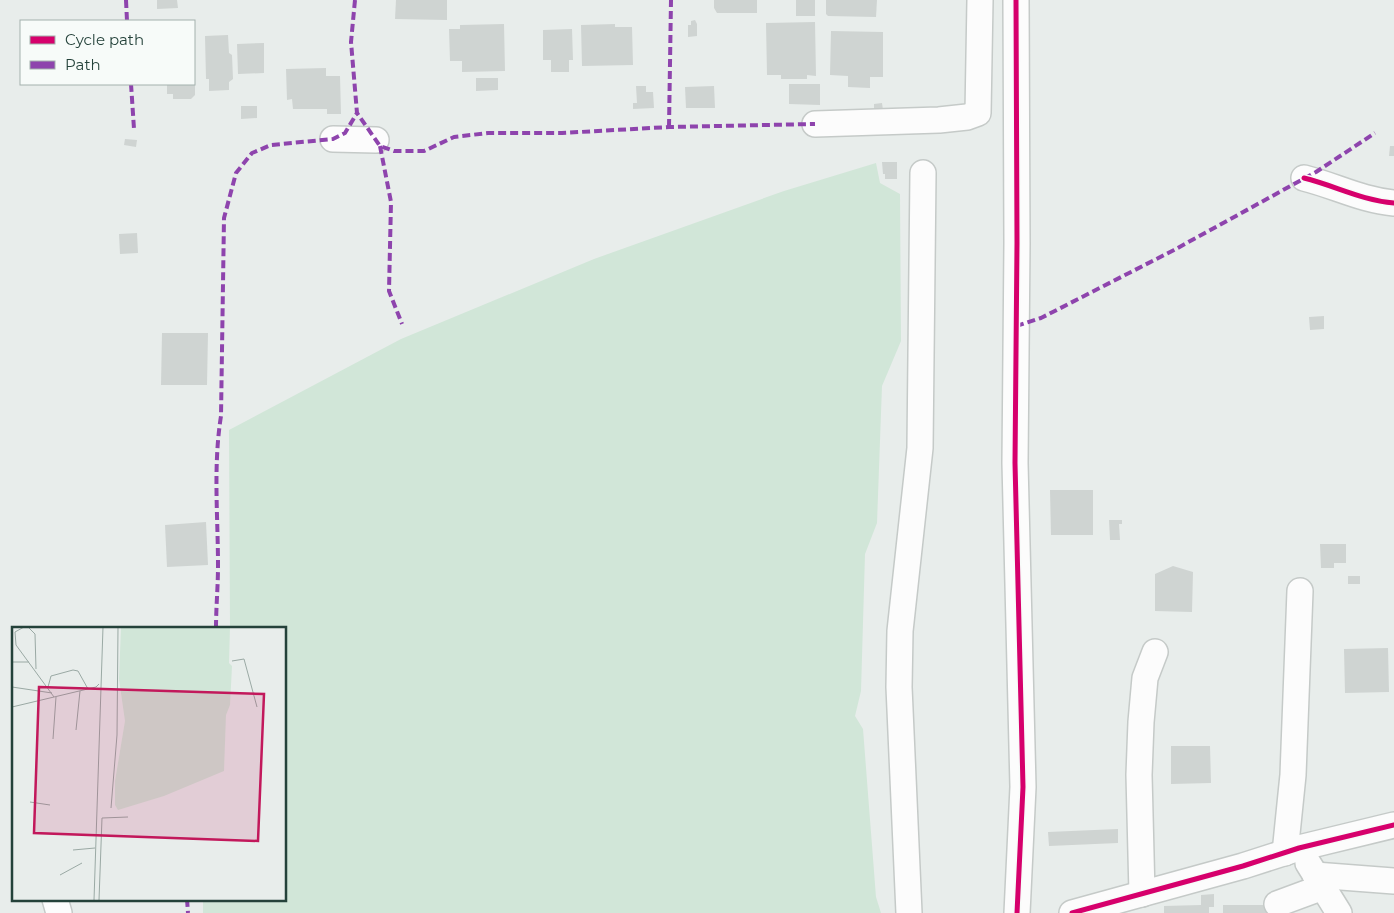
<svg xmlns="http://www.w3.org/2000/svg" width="1394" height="913" font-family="Montserrat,sans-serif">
<rect width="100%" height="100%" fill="#e8edeb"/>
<path fill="#d1e6d8" d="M 876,163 L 880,183 L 900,194 L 901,341 L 882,386 L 877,523 L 865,554 L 861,691 L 855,716 L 863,729 L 876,897 L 881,913 L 203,913 L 203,899 L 285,899 L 285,628 L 230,628 L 229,430 L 401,339 L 594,259 L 784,191 Z"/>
<g fill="#cfd4d2">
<path d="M 157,0 L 177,0 L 178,8 L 157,9 Z"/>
<path d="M 396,0 L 447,0 L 447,20 L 395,19 Z"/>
<path d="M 714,0 L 757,0 L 757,13 L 717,13 L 714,8 Z"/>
<rect x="796" y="0" width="19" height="16"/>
<path d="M 826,0 L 877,0 L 876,17 L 828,16 L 826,14 Z"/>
<path d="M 695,20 L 697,24 L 697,36 L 688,37 L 688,25 L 691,25 L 691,21 Z"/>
<path d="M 815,22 L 816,76 L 807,75 L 807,79 L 781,79 L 781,75 L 767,75 L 766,23 Z"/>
<path d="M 504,24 L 505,71 L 462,72 L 462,61 L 450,61 L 449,29 L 460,29 L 460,25 Z"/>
<path d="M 615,24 L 615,27 L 632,27 L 633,65 L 582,66 L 581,25 Z"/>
<path d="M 572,29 L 573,60 L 569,60 L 569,72 L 551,72 L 551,60 L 543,60 L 543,30 Z"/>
<path d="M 831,31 L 883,32 L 883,77 L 870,77 L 870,88 L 848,87 L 848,76 L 830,75 Z"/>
<path d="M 228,35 L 229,53 L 232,55 L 233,79 L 229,82 L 229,90 L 209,91 L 209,79 L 206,79 L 205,36 Z"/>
<path d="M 264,43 L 264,73 L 238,74 L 237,44 Z"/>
<path d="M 326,68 L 326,76 L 340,76 L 341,114 L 327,114 L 327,109 L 293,109 L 292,99 L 287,100 L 286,69 Z"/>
<path d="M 476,78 L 498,78 L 498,90 L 476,91 Z"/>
<path d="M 167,84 L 195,84 L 195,95 L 191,99 L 173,99 L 173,94 L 167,94 Z"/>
<path d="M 789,84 L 820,84 L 820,105 L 789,104 Z"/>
<path d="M 636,86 L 646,86 L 646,92 L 653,92 L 654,108 L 633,109 L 633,103 L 637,103 Z"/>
<path d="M 714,86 L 715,108 L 686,108 L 685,87 Z"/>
<path d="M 882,103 L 883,110 L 874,111 L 874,104 Z"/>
<path d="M 241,106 L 257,106 L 257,118 L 241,119 Z"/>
<path d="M 125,139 L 137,140 L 136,147 L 124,145 Z"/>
<path d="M 1390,146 L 1394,146 L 1394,156 L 1389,156 Z"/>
<path d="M 882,162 L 897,162 L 897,179 L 885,179 L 885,174 L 883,174 Z"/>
<path d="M 137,233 L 138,253 L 120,254 L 119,234 Z"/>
<path d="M 1324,316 L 1324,329 L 1310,330 L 1309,317 Z"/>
<path d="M 162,333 L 208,333 L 207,385 L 161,385 Z"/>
<path d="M 1050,490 L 1093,490 L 1093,535 L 1051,535 Z"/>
<path d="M 1109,520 L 1122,520 L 1122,524 L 1119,524 L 1120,540 L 1110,540 Z"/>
<path d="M 206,522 L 208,565 L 167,567 L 165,525 Z"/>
<path d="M 1320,544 L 1346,544 L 1346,563 L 1334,563 L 1334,568 L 1321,568 Z"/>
<path d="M 1173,566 L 1193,572 L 1192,612 L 1155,611 L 1155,574 Z"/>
<rect x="1348" y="576" width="12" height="8"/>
<path d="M 1388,648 L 1389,692 L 1345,693 L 1344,649 Z"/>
<path d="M 1171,746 L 1210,746 L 1211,783 L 1171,784 Z"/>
<path d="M 1118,829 L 1118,843 L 1049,846 L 1048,832 Z"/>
<path d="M 1214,894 L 1214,907 L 1209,907 L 1209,913 L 1164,913 L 1164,906 L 1201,905 L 1201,895 Z"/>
<path d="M 137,899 L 165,899 L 165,902 L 137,901 Z"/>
<rect x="1223" y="905" width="43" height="8"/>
</g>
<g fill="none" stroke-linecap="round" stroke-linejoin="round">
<defs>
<g id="minor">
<path d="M 1016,0 L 1017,243 L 1015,463 L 1023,787 L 1017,913"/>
<path d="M 815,124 L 939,120 L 967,117 L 978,113 L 980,0"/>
<path d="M 333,139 L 376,140"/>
<path d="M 1304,178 C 1336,186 1361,200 1394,203"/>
<path d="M 1285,853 L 1293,775 L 1300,591"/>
<path d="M 1308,863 L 1339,913"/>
<path d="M 1315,875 L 1394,881"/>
<path d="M 1142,894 L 1139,775 L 1141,722 L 1145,678 L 1155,652"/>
<path d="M 55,899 L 59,913"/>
<path d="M 1277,904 L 1323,887"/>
<path d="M 909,913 L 899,687 L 900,631 L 920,448 L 923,173"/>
<path d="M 1072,913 L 1243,866 L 1299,848 L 1394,825"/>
</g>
</defs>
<use href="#minor" stroke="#c5cac8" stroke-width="28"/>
<use href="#minor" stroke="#fcfcfc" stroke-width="25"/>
<g stroke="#8e44ad" stroke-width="4" stroke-dasharray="8 4" stroke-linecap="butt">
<path d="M 126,0 L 127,21"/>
<path d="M 355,0 L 351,42 L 357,113 L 380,146 L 394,151 L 424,151 L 454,137 L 488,133 L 562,133 L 669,127 L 815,124"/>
<path d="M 131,84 L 134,129"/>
<path d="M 669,127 L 671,0"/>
<path d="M 380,146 L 391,202 L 389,291 L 402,324"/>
<path d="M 1016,326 L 1041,318 L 1174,250 L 1316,172 L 1375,133"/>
<path d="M 216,628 C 216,607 218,587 218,566 C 218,516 213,466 221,416 L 224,218 L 236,173 L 252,153 L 271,145 L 333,139 L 345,133 L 357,113"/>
<path d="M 187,899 L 188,913"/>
</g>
<defs>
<g id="cycleway">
<path d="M 1016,0 L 1017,243 L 1015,463 L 1023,787 L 1017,913"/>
<path d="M 1304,178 C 1336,186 1361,200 1394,203"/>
<path d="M 1072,913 L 1243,866 L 1299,848 L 1394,825"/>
</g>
</defs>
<use href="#cycleway" stroke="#f7fbf9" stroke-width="8"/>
<use href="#cycleway" stroke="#d6006c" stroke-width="5"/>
</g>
<g transform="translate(12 627)">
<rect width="274" height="274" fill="#e8edeb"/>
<path d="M 109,0 L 218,0 L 217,36 L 220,39 L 218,78 L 214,88 L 212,144 L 152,169 L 106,183 L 103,178 L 103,154 L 113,94 L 107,52 Z" fill="#d1e6d8"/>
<path fill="none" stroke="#9aa9a4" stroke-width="1" d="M 12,0 L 3,5 L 4,18 L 42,70M 16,0 L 23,7 L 24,42M 220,34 L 232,32 L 245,80M 0,35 L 17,35M 0,60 L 40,66M 36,60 L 39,49 L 61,43 L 66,44 L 76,62M 0,80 L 84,60 L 87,57M 64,103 L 68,64M 41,112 L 44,70M 18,175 L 38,178M 99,181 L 105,108 L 106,0M 61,223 L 83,221M 48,248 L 70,236M 82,273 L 91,0M 87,273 L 90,191 L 116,190"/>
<path fill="#c2185b" fill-opacity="0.15" stroke="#c2185b" stroke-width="2.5" d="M 27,60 L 252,67 L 246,214 L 22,206 Z"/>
<rect width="274" height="274" fill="none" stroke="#24423a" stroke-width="2.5"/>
</g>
<rect x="20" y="20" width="175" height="65" fill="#f7fbf9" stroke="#a3b1ad"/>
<rect x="30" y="36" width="25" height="8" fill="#d6006c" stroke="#a3b1ad"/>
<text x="65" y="45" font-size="15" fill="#24423a">Cycle path</text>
<rect x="30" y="61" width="25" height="8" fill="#8e44ad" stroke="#a3b1ad"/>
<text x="65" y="70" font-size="15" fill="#24423a">Path</text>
</svg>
